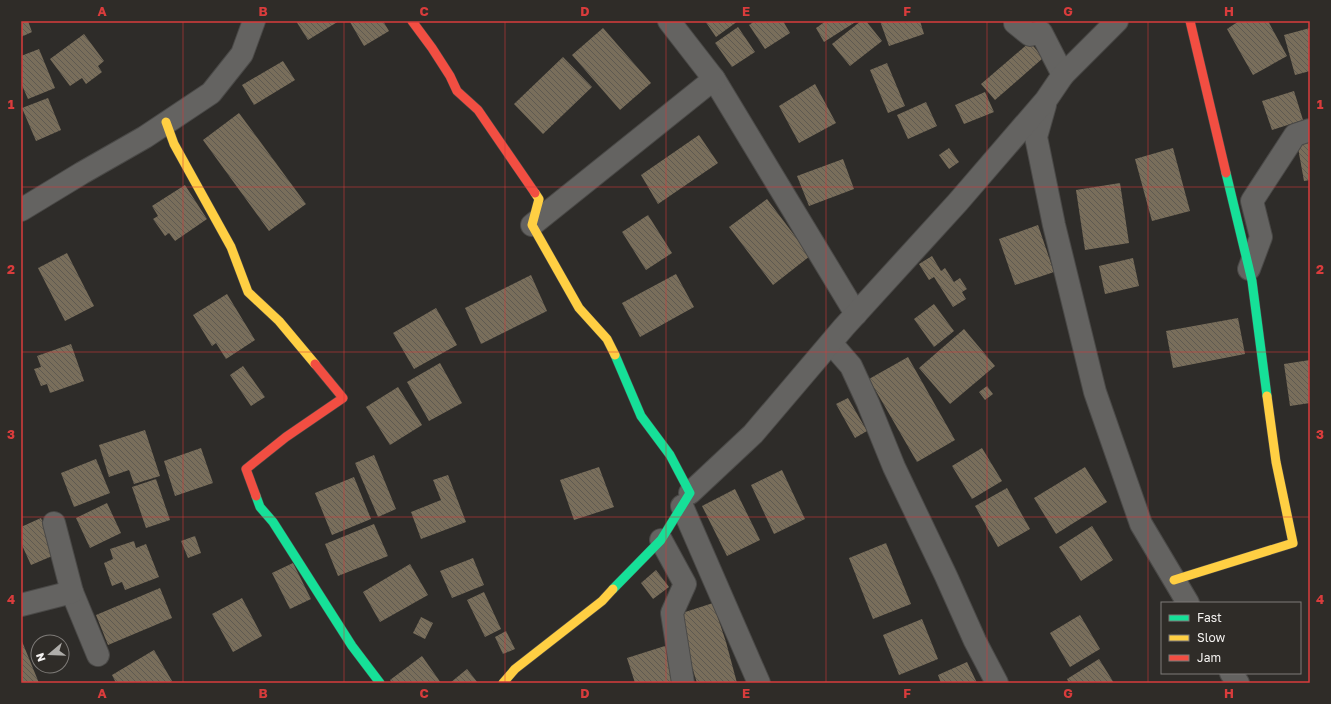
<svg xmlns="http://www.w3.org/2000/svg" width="1331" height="704" font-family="'Golos Text',sans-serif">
<defs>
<pattern id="building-back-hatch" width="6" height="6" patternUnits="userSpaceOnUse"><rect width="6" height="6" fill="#796e5b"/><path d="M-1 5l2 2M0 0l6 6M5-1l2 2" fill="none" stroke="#5f5a51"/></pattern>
</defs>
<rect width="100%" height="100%" fill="#2e2c29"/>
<g fill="url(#building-back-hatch)">
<path d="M 21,21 L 28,21 L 32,32 L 21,37 Z"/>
<path d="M 296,21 L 339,21 L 308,40 Z"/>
<path d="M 352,21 L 383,21 L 389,31 L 364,46 L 350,22 Z"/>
<path d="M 705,21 L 738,21 L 716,37 Z"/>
<path d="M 755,21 L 783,21 L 790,33 L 765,49 L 749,25 Z"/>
<path d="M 826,21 L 857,21 L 824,42 L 816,28 Z"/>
<path d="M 861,21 L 866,21 L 882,41 L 850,66 L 832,44 Z"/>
<path d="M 880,21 L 920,21 L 924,34 L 889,46 Z"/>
<path d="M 1239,21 L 1268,21 L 1287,56 L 1253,75 L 1227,29 Z"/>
<path d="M 738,27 L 755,52 L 732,67 L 715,43 Z"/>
<path d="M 603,28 L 651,83 L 620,110 L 572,55 Z"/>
<path d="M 1310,28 L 1310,71 L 1295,75 L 1284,35 Z"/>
<path d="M 84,34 L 104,61 L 98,66 L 102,72 L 86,84 L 82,78 L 70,86 L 50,59 Z"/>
<path d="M 1030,42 L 1043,58 L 995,100 L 981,84 Z"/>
<path d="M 39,49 L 55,88 L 28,99 L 21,83 L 21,56 Z"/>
<path d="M 563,57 L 592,87 L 543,134 L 514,104 Z"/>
<path d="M 283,61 L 295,80 L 254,105 L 242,85 Z"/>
<path d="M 887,63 L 905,106 L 888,113 L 870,70 Z"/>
<path d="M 815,84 L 836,123 L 799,143 L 779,106 Z"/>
<path d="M 1294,91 L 1303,120 L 1272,130 L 1262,101 Z"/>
<path d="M 985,92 L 994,112 L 964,124 L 955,105 Z"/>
<path d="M 48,98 L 61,130 L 36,141 L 22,108 Z"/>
<path d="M 926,102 L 937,126 L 908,139 L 897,115 Z"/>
<path d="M 239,113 L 306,204 L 269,231 L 203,140 Z"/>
<path d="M 1310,134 L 1310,180 L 1304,181 L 1296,137 Z"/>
<path d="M 699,135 L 718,163 L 658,204 L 641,175 Z"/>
<path d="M 949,148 L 959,162 L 949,169 L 939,155 Z"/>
<path d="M 1173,148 L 1190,211 L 1152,221 L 1135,159 Z"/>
<path d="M 843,159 L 854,189 L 809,206 L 797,176 Z"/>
<path d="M 1120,183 L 1129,243 L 1085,250 L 1076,190 Z"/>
<path d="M 185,185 L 207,219 L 175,241 L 169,233 L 165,236 L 153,219 L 158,216 L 152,206 Z"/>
<path d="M 767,199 L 810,256 L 773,285 L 729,227 Z"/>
<path d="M 648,215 L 672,253 L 646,270 L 622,232 Z"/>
<path d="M 1038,225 L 1054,272 L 1015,285 L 999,239 Z"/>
<path d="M 67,253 L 94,306 L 65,321 L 38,268 Z"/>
<path d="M 932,256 L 941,271 L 945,268 L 954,282 L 960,278 L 967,289 L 962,292 L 966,299 L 953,307 L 934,277 L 929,280 L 919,264 Z"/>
<path d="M 1133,258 L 1139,286 L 1105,294 L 1099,266 Z"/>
<path d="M 676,274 L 694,307 L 640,337 L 622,303 Z"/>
<path d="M 531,275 L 547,311 L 481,344 L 465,308 Z"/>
<path d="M 227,294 L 255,340 L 226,359 L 216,343 L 212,346 L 193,315 Z"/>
<path d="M 934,304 L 954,331 L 934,347 L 914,319 Z"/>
<path d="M 436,308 L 457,345 L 414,369 L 393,333 Z"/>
<path d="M 1238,318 L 1245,354 L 1173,368 L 1166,331 Z"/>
<path d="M 964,329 L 995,366 L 950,404 L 919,368 Z"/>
<path d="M 71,344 L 84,381 L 50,393 L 47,384 L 41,386 L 34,369 L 41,367 L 37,356 Z"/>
<path d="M 908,357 L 955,440 L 917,462 L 869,379 Z"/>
<path d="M 1310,360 L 1310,403 L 1290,406 L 1284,364 Z"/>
<path d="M 440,363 L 462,403 L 429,421 L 407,382 Z"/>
<path d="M 243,366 L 265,397 L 251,406 L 230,375 Z"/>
<path d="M 987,386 L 993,394 L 985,400 L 979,392 Z"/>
<path d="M 398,387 L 422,425 L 390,445 L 366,407 Z"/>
<path d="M 848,398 L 867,431 L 855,438 L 836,404 Z"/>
<path d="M 145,430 L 160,476 L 134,484 L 129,470 L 109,477 L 99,445 Z"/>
<path d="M 201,448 L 213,483 L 175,496 L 164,461 Z"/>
<path d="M 982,448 L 1002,481 L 972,499 L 952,466 Z"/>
<path d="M 374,455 L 396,509 L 378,517 L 355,463 Z"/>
<path d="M 96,459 L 110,493 L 74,507 L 61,473 Z"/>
<path d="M 599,467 L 614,507 L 574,520 L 560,480 Z"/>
<path d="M 1085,467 L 1107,502 L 1056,534 L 1034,498 Z"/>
<path d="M 782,470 L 805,519 L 774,534 L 751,485 Z"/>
<path d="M 448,475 L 466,522 L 421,539 L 411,512 L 441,500 L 433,480 Z"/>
<path d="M 354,477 L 371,519 L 332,535 L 315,493 Z"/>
<path d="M 156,479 L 170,520 L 146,528 L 132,487 Z"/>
<path d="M 1007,488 L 1030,529 L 998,547 L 975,506 Z"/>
<path d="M 735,489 L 760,540 L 727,556 L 702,506 Z"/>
<path d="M 107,503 L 121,533 L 90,548 L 76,518 Z"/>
<path d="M 41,518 L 57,554 L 31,565 L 21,543 L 21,527 Z"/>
<path d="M 374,524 L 388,556 L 338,576 L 325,544 Z"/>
<path d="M 1092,526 L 1113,560 L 1081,581 L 1059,547 Z"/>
<path d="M 195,536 L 201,553 L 188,558 L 181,541 Z"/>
<path d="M 134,541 L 136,548 L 146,544 L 159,577 L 125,590 L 122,582 L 112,586 L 104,563 L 113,559 L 110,549 Z"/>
<path d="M 886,543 L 911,604 L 873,619 L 849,558 Z"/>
<path d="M 473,558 L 484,585 L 452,598 L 440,571 Z"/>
<path d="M 293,563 L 311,599 L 290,609 L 272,573 Z"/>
<path d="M 410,564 L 428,595 L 380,622 L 363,592 Z"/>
<path d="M 656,570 L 669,587 L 653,599 L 641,583 Z"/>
<path d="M 160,588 L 172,618 L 108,645 L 96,615 Z"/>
<path d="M 484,592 L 501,629 L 485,637 L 467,600 Z"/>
<path d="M 242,598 L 262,636 L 233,652 L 212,614 Z"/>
<path d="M 713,603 L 726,642 L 737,683 L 697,683 L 676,615 Z"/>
<path d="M 1080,615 L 1100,649 L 1070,667 L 1050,633 Z"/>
<path d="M 421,617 L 433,623 L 425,639 L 413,633 Z"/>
<path d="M 922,619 L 938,659 L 899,675 L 883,635 Z"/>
<path d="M 506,631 L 515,649 L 503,654 L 495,637 Z"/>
<path d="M 21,639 L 39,683 L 21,683 Z"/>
<path d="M 668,645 L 673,683 L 635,683 L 627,658 Z"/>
<path d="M 154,650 L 172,681 L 169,683 L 116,683 L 112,675 Z"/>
<path d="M 422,656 L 441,683 L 392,683 L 390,680 Z"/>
<path d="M 1099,659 L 1114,683 L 1069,683 L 1067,679 Z"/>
<path d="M 967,662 L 977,683 L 941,683 L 938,675 Z"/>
<path d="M 467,669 L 478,683 L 450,683 Z"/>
</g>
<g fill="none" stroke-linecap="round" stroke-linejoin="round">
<defs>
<g id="street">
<path d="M 1015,21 L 1015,23 L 1030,35 L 1041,32 L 1063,75"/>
<path d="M 714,79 L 856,314"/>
<path d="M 1045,105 L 1036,137 L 1054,225 L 1095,392 L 1141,524 L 1188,603"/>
<path d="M 21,210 L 82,173 L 145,137 L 211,93 L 242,54 L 254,21"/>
<path d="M 532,225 L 714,79 L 669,21"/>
<path d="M 1249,269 L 1261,237 L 1252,201 L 1295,135 L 1310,130"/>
<path d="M 831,343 L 851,366 L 868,403 L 894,467 L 946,576 L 975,641 L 997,683"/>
<path d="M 690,493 L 753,434 L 844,327 L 958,202 L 1046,100 L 1063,75 L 1117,21"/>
<path d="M 682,506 L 759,683"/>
<path d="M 661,540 L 685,584 L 672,613 L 683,683"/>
<path d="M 72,592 L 98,655"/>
<path d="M 21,605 L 72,592 L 54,523"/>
<path d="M 1231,673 L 1238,683"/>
</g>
<g id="fast">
<path d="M 1226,173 L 1252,281 L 1267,396"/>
<path d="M 256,496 L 260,507 L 273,522 L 352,646 L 380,683"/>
<path d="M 613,589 L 661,540 L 690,493 L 670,455 L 641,416 L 615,355"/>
</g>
<g id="slow">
<path d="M 166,122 L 174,144 L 231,247 L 248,292 L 279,321 L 315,364"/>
<path d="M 535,193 L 539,199 L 532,225 L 579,308 L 607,339 L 615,355"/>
<path d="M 1174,580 L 1293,543 L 1276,462 L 1267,396"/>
<path d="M 503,683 L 515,669 L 602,601 L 613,589"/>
</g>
<g id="jam">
<path d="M 412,21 L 432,48 L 450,76 L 457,91 L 478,110 L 535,193"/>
<path d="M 1190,21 L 1226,173"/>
<path d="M 256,496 L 246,469 L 286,437 L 343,398 L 315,364"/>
</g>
</defs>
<use href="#street" stroke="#4a4947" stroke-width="24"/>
<use href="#fast" stroke="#4a4947" stroke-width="10"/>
<use href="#slow" stroke="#4a4947" stroke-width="10"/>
<use href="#jam" stroke="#4a4947" stroke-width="10"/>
<use href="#street" stroke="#646361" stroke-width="22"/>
<use href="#fast" stroke="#16e098" stroke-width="9"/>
<use href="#slow" stroke="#ffcf43" stroke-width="9"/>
<use href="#jam" stroke="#f24e42" stroke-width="9"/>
</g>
<path fill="none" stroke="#d93c3c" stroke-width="1" stroke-opacity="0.55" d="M 183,21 L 183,683M 344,21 L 344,683M 505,21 L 505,683M 666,21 L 666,683M 826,21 L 826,683M 987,21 L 987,683M 1148,21 L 1148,683M 21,187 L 1310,187M 21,352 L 1310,352M 21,517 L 1310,517"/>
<rect width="1331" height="704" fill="none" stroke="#2f2c28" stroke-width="44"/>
<rect x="1161" y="602" width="140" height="72" fill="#2f2c28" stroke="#7e7b78"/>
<rect x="1169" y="615" width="20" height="6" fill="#16e098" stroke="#7e7b78"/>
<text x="1197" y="622" font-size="12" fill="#f4f2f0">Fast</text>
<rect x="1169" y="635" width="20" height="6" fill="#ffcf43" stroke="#7e7b78"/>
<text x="1197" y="642" font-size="12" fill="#f4f2f0">Slow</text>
<rect x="1169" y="655" width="20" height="6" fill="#f24e42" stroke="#7e7b78"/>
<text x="1197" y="662" font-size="12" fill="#f4f2f0">Jam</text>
<g transform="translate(50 654) rotate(251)"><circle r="19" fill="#2f2c28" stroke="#7e7b78"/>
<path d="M0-3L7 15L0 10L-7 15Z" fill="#afadaa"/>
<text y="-6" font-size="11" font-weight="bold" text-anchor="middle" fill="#f4f2f0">N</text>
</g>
<rect x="22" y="22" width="1287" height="660" fill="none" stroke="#d93c3c" stroke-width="1.5"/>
<g font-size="13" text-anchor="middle" font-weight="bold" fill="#d93c3c">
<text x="102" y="16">A</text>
<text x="263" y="16">B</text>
<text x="424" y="16">C</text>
<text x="585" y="16">D</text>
<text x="746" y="16">E</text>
<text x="907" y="16">F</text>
<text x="1068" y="16">G</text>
<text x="1229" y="16">H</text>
<text x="11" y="109">1</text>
<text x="1320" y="109">1</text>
<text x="11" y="274">2</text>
<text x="1320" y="274">2</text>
<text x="11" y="439">3</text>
<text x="1320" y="439">3</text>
<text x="11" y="604">4</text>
<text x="1320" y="604">4</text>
<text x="102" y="698">A</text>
<text x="263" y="698">B</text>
<text x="424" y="698">C</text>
<text x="585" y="698">D</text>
<text x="746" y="698">E</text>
<text x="907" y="698">F</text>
<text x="1068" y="698">G</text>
<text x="1229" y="698">H</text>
</g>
</svg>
